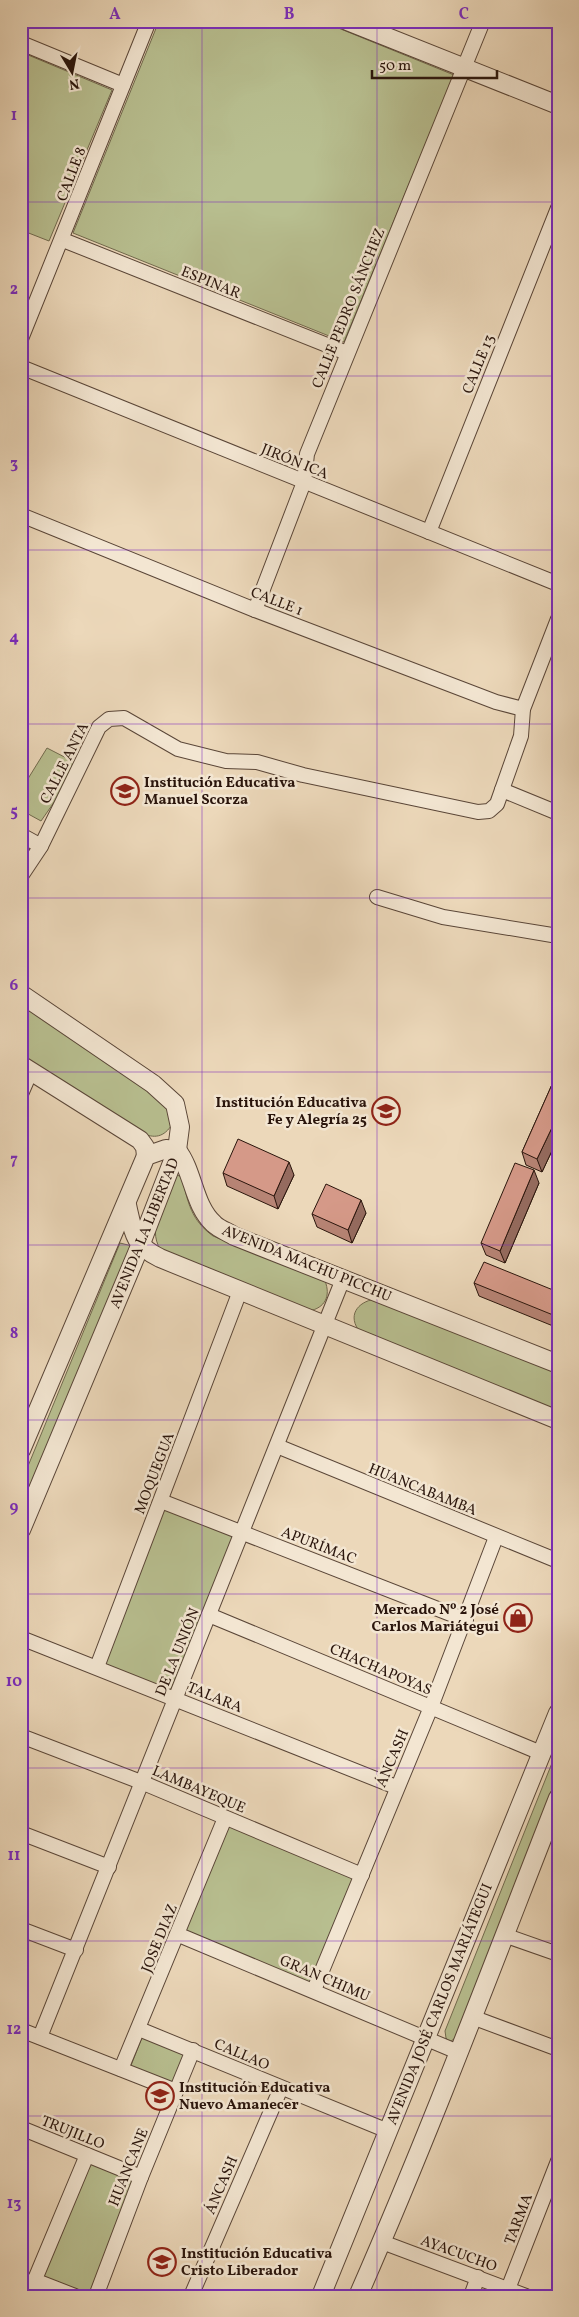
<svg xmlns="http://www.w3.org/2000/svg" width="579" height="2317" font-family="Vollkorn,serif">
<rect width="100%" height="100%" fill="#ecd8ba"/>
<filter id="stains"><feTurbulence type="fractalNoise" baseFrequency=".004" numOctaves="4"/><feColorMatrix values="0 0 0 0 .2 0 0 0 0 .09 0 0 0 0 .02 0 0 0 .5 -.17"/></filter>
<radialGradient id="worn" r=".72"><stop offset=".6" stop-color="#630" stop-opacity="0"/><stop offset="1" stop-color="#630" stop-opacity=".3"/></radialGradient>
<g fill="#b8bf90" stroke="#716a4e">
<path d="M 159,21 L 321,21 L 454,75 L 344,342 L 73,233 Z"/>
<path d="M 21,52 L 112,90 L 49,241 L 21,230 Z"/>
<path d="M 47,748 L 80,765 L 41,821 L 21,810 L 21,790 Z"/>
<path d="M 21,1003 L 148,1089 L 169,1106 L 171,1126 C 162,1139 152,1138 139,1132 L 21,1060 Z"/>
<path d="M 177,1175 L 182,1177 C 188,1203 191,1220 213,1236 L 325,1281 C 331,1296 325,1308 309,1311 L 164,1254 C 144,1233 164,1201 172,1178 Z"/>
<path d="M 120,1243 L 132,1246 L 21,1517 L 21,1483 Z"/>
<path d="M 375,1299 L 558,1373 L 558,1412 L 360,1332 C 347,1316 357,1302 375,1299 Z"/>
<path d="M 163,1508 L 236,1536 L 170,1691 L 105,1664 Z"/>
<path d="M 558,1748 L 558,1784 L 455,2038 L 450,2042 L 446,2038 L 445,2031 Z"/>
<path d="M 228,1822 L 356,1877 L 312,1984 L 184,1933 Z"/>
<path d="M 143,2035 L 188,2052 L 174,2085 L 130,2068 Z"/>
<path d="M 89,2160 L 136,2179 L 91,2296 L 80,2296 L 41,2281 Z"/>
</g>
<g fill="none" stroke-linecap="round" stroke-linejoin="round">
<defs>
<g id="minor">
<path d="M 21,43 L 123,85"/>
<path d="M 63,240 L 347,353"/>
<path d="M 21,339 L 149,21"/>
<path d="M 21,367 L 558,584"/>
<path d="M 21,515 L 255,610 L 496,702 L 523,709"/>
<path d="M 429,532 L 558,208"/>
<path d="M 255,610 L 304,482 L 307,454 L 483,21"/>
<path d="M 502,790 L 558,813"/>
<path d="M 21,835 L 41,846"/>
<path d="M 21,876 L 41,846 L 99,727 L 109,719 L 124,718 L 178,749 L 226,761 L 257,762 L 303,775 L 478,812 L 489,811 L 497,804 L 521,736 L 523,709 L 558,619"/>
<path d="M 377,897 L 443,917 L 558,936"/>
<path d="M 21,1094 L 31,1071"/>
<path d="M 277,1446 L 558,1561"/>
<path d="M 161,1501 L 466,1620"/>
<path d="M 209,1615 L 541,1753"/>
<path d="M 21,1638 L 396,1787"/>
<path d="M 97,1667 L 240,1291"/>
<path d="M 21,1736 L 141,1782 L 362,1875"/>
<path d="M 21,1833 L 109,1867"/>
<path d="M 21,1929 L 76,1950"/>
<path d="M 179,1935 L 458,2052"/>
<path d="M 504,1935 L 558,1954"/>
<path d="M 314,1990 L 431,1707 L 496,1537"/>
<path d="M 472,2017 L 558,2049"/>
<path d="M 139,2029 L 388,2131"/>
<path d="M 21,2030 L 176,2091"/>
<path d="M 40,2037 L 343,1279"/>
<path d="M 121,2069 L 225,1818"/>
<path d="M 21,2128 L 141,2177"/>
<path d="M 382,2242 L 526,2296"/>
<path d="M 34,2280 L 75,2296"/>
<path d="M 508,2289 L 558,2161"/>
<path d="M 28,2296 L 87,2155"/>
<path d="M 96,2296 L 141,2177 L 193,2050"/>
<path d="M 191,2296 L 281,2088"/>
<path d="M 471,2296 L 478,2277"/>
</g>
<g id="tertiary">
<path d="M 347,21 L 558,105"/>
<path d="M 21,994 L 153,1084 L 175,1104 L 180,1127 L 177,1150 L 140,1246 L 21,1530"/>
<path d="M 21,1065 L 140,1140 L 145,1147 L 146,1156"/>
<path d="M 177,1150 C 194,1172 193,1205 214,1224 C 219,1229 228,1232 234,1236 L 558,1364"/>
<path d="M 127,1205 C 133,1232 134,1246 160,1258 L 558,1420"/>
<path d="M 21,1450 L 146,1156 L 166,1149 L 177,1150"/>
<path d="M 321,2296 L 558,1713"/>
<path d="M 358,2296 C 430,2132 493,1964 558,1798"/>
</g>
</defs>
<use href="#minor" stroke="#5a4638" stroke-width="16"/>
<use href="#tertiary" stroke="#5a4638" stroke-width="20"/>
<use href="#minor" stroke="#f3e6d2" stroke-width="14"/>
<use href="#tertiary" stroke="#f3e6d2" stroke-width="18"/>
</g>
<g fill="#b78475" stroke="#2a150c">
<path d="M 558,1071 L 558,1138 L 542,1172 L 526,1165 L 522,1152 Z"/>
<path d="M 223,1173 L 294,1175 L 278,1209 L 227,1186 Z"/>
<path d="M 539,1183 L 505,1263 L 486,1255 L 481,1243 Z"/>
<path d="M 366,1213 L 352,1243 L 317,1227 L 312,1214 Z"/>
<path d="M 474,1283 L 558,1292 L 558,1328 L 479,1296 Z"/>
</g>
<g fill="#956b5f" stroke="#2a150c">
<path d="M 558,1115 L 558,1138 L 542,1172 L 537,1159 Z"/>
<path d="M 289,1162 L 294,1175 L 278,1209 L 274,1196 Z"/>
<path d="M 534,1170 L 539,1183 L 505,1263 L 500,1251 Z"/>
<path d="M 361,1200 L 366,1213 L 352,1243 L 348,1230 Z"/>
</g>
<g fill="#d59988" stroke="#2a150c">
<path d="M 558,1071 L 558,1115 L 537,1159 L 522,1152 Z"/>
<path d="M 238,1139 L 289,1162 L 274,1196 L 223,1173 Z"/>
<path d="M 515,1163 L 534,1170 L 500,1251 L 481,1243 Z"/>
<path d="M 326,1184 L 361,1200 L 348,1230 L 312,1214 Z"/>
<path d="M 484,1262 L 558,1292 L 558,1317 L 474,1283 Z"/>
</g>
<path fill="none" stroke="#7b2cbf" stroke-width="1" stroke-opacity="0.55" d="M 202,21 L 202,2296M 377,21 L 377,2296M 21,202 L 558,202M 21,376 L 558,376M 21,550 L 558,550M 21,724 L 558,724M 21,898 L 558,898M 21,1072 L 558,1072M 21,1245 L 558,1245M 21,1420 L 558,1420M 21,1594 L 558,1594M 21,1768 L 558,1768M 21,1941 L 558,1941M 21,2116 L 558,2116"/>
<defs>
<symbol id="school-ring" viewBox="-11 -11 22 22"><circle r="9.5" fill="#f3e6d2" stroke="#8f2418" stroke-width="1.5"/><path d="M0-5L7-2L0 1L-7-2ZM-4 1L0 2.5L4 1V4Q0 6-4 4Z" fill="#8f2418"/></symbol>
<symbol id="shop-ring" viewBox="-11 -11 22 22"><circle r="9.5" fill="#f3e6d2" stroke="#8f2418" stroke-width="1.5"/><path d="M-5-2.5h2.3a2.7 3.5 0 0 1 5.4 0H5L5.5 6h-11ZM-1.5-2.5h3a1.5 2.3 0 0 0-3 0Z" fill="#8f2418"/></symbol>
</defs>
<g fill-rule="evenodd">
<use href="#school-ring" x="109" y="775" width="32" height="32"/>
<use href="#school-ring" x="370" y="1095" width="32" height="32"/>
<use href="#shop-ring" x="502" y="1602" width="32" height="32"/>
<use href="#school-ring" x="144" y="2080" width="32" height="32"/>
<use href="#school-ring" x="146" y="2246" width="32" height="32"/>
</g>
<g text-anchor="middle" stroke-width="5" stroke-linejoin="round" paint-order="stroke">
<g font-size="15" fill="#2a150c" stroke="#f3e6d2">
<text transform="translate(71 174) rotate(-69)" y="5">CALLE 8</text>
<text transform="translate(211 282) rotate(22)" y="5">ESPINAR</text>
<text transform="translate(348 308) rotate(-68)" y="5">CALLE PEDRO SÁNCHEZ</text>
<text transform="translate(478 364) rotate(-68)" y="5">CALLE 13</text>
<text transform="translate(295 461) rotate(22)" y="5">JIRÓN ICA</text>
<text transform="translate(277 601) rotate(21)" y="5">CALLE 1</text>
<text transform="translate(64 763) rotate(-63)" y="5">CALLE ANTA</text>
<text transform="translate(144 1233) rotate(-68)" y="5">AVENIDA LA LIBERTAD</text>
<text transform="translate(307 1263) rotate(22)" y="5">AVENIDA MACHU PICCHU</text>
<text transform="translate(154 1473) rotate(-69)" y="5">MOQUEGUA</text>
<text transform="translate(423 1489) rotate(22)" y="5">HUANCABAMBA</text>
<text transform="translate(319 1545) rotate(21)" y="5">APURÍMAC</text>
<text transform="translate(177 1652) rotate(-68)" y="5">DE LA UNIÓN</text>
<text transform="translate(381 1669) rotate(23)" y="5">CHACHAPOYAS</text>
<text transform="translate(215 1697) rotate(22)" y="5">TALARA</text>
<text transform="translate(392 1758) rotate(-67)" y="5">ÁNCASH</text>
<text transform="translate(199 1789) rotate(23)" y="5">LAMBAYEQUE</text>
<text transform="translate(159 1938) rotate(-68)" y="5">JOSE DIAZ</text>
<text transform="translate(325 1978) rotate(23)" y="5">GRAN CHIMU</text>
<text transform="translate(439 2004) rotate(-68)" y="5">AVENIDA JOSÉ CARLOS MARIÁTEGUI</text>
<text transform="translate(242 2054) rotate(23)" y="5">CALLAO</text>
<text transform="translate(73 2132) rotate(22)" y="5">TRUJILLO</text>
<text transform="translate(128 2167) rotate(-68)" y="5">HUANCANE</text>
<text transform="translate(221 2185) rotate(-67)" y="5">ÁNCASH</text>
<text transform="translate(518 2219) rotate(-69)" y="5">TARMA</text>
<text transform="translate(459 2253) rotate(20)" y="5">AYACUCHO</text>
</g>
<g font-size="15" font-weight="bold" fill="#2a150c" stroke="#f3e6d2" text-anchor="start">
<text x="144" y="787">Institución Educativa<tspan x="144" dy="17">Manuel Scorza</tspan></text>
<text x="367" y="1107" text-anchor="end">Institución Educativa<tspan x="367" dy="17">Fe y Alegría 25</tspan></text>
<text x="499" y="1614" text-anchor="end">Mercado Nº 2 José<tspan x="499" dy="17">Carlos Mariátegui</tspan></text>
<text x="179" y="2092">Institución Educativa<tspan x="179" dy="17">Nuevo Amanecer</tspan></text>
<text x="181" y="2258">Institución Educativa<tspan x="181" dy="17">Cristo Liberador</tspan></text>
</g>
</g>
<rect width="579" height="2317" fill="none" stroke="#ecd8ba" stroke-width="55"/>
<g transform="translate(72 72) rotate(170)" stroke="#f3e6d2" stroke-width="4" paint-order="stroke">
<path d="M0-4L9 19L0 12L-9 19Z" fill="#2a150c"/>
<text y="-8" font-size="14" font-weight="bold" text-anchor="middle" fill="#2a150c">N</text>
</g>
<path d="M372 70v8h125v-8" fill="none" stroke="#2a150c" stroke-width="2.5"/>
<text x="379" y="70" font-size="15" fill="#2a150c" stroke="#f3e6d2" stroke-width="4" paint-order="stroke">50 m</text>
<rect x="28" y="28" width="524" height="2262" fill="none" stroke="#7b2cbf" stroke-width="2"/>
<g font-size="16" text-anchor="middle" font-weight="bold" fill="#7b2cbf">
<text x="115" y="19">A</text>
<text x="289" y="19">B</text>
<text x="464" y="19">C</text>
<text x="14" y="120">1</text>
<text x="14" y="294">2</text>
<text x="14" y="468">3</text>
<text x="14" y="642">4</text>
<text x="14" y="816">5</text>
<text x="14" y="990">6</text>
<text x="14" y="1164">7</text>
<text x="14" y="1338">8</text>
<text x="14" y="1512">9</text>
<text x="14" y="1686">10</text>
<text x="14" y="1860">11</text>
<text x="14" y="2034">12</text>
<text x="14" y="2208">13</text>
</g>
<rect width="100%" height="100%" filter="url(#stains)"/>
<rect width="100%" height="100%" fill="url(#worn)"/>
</svg>
